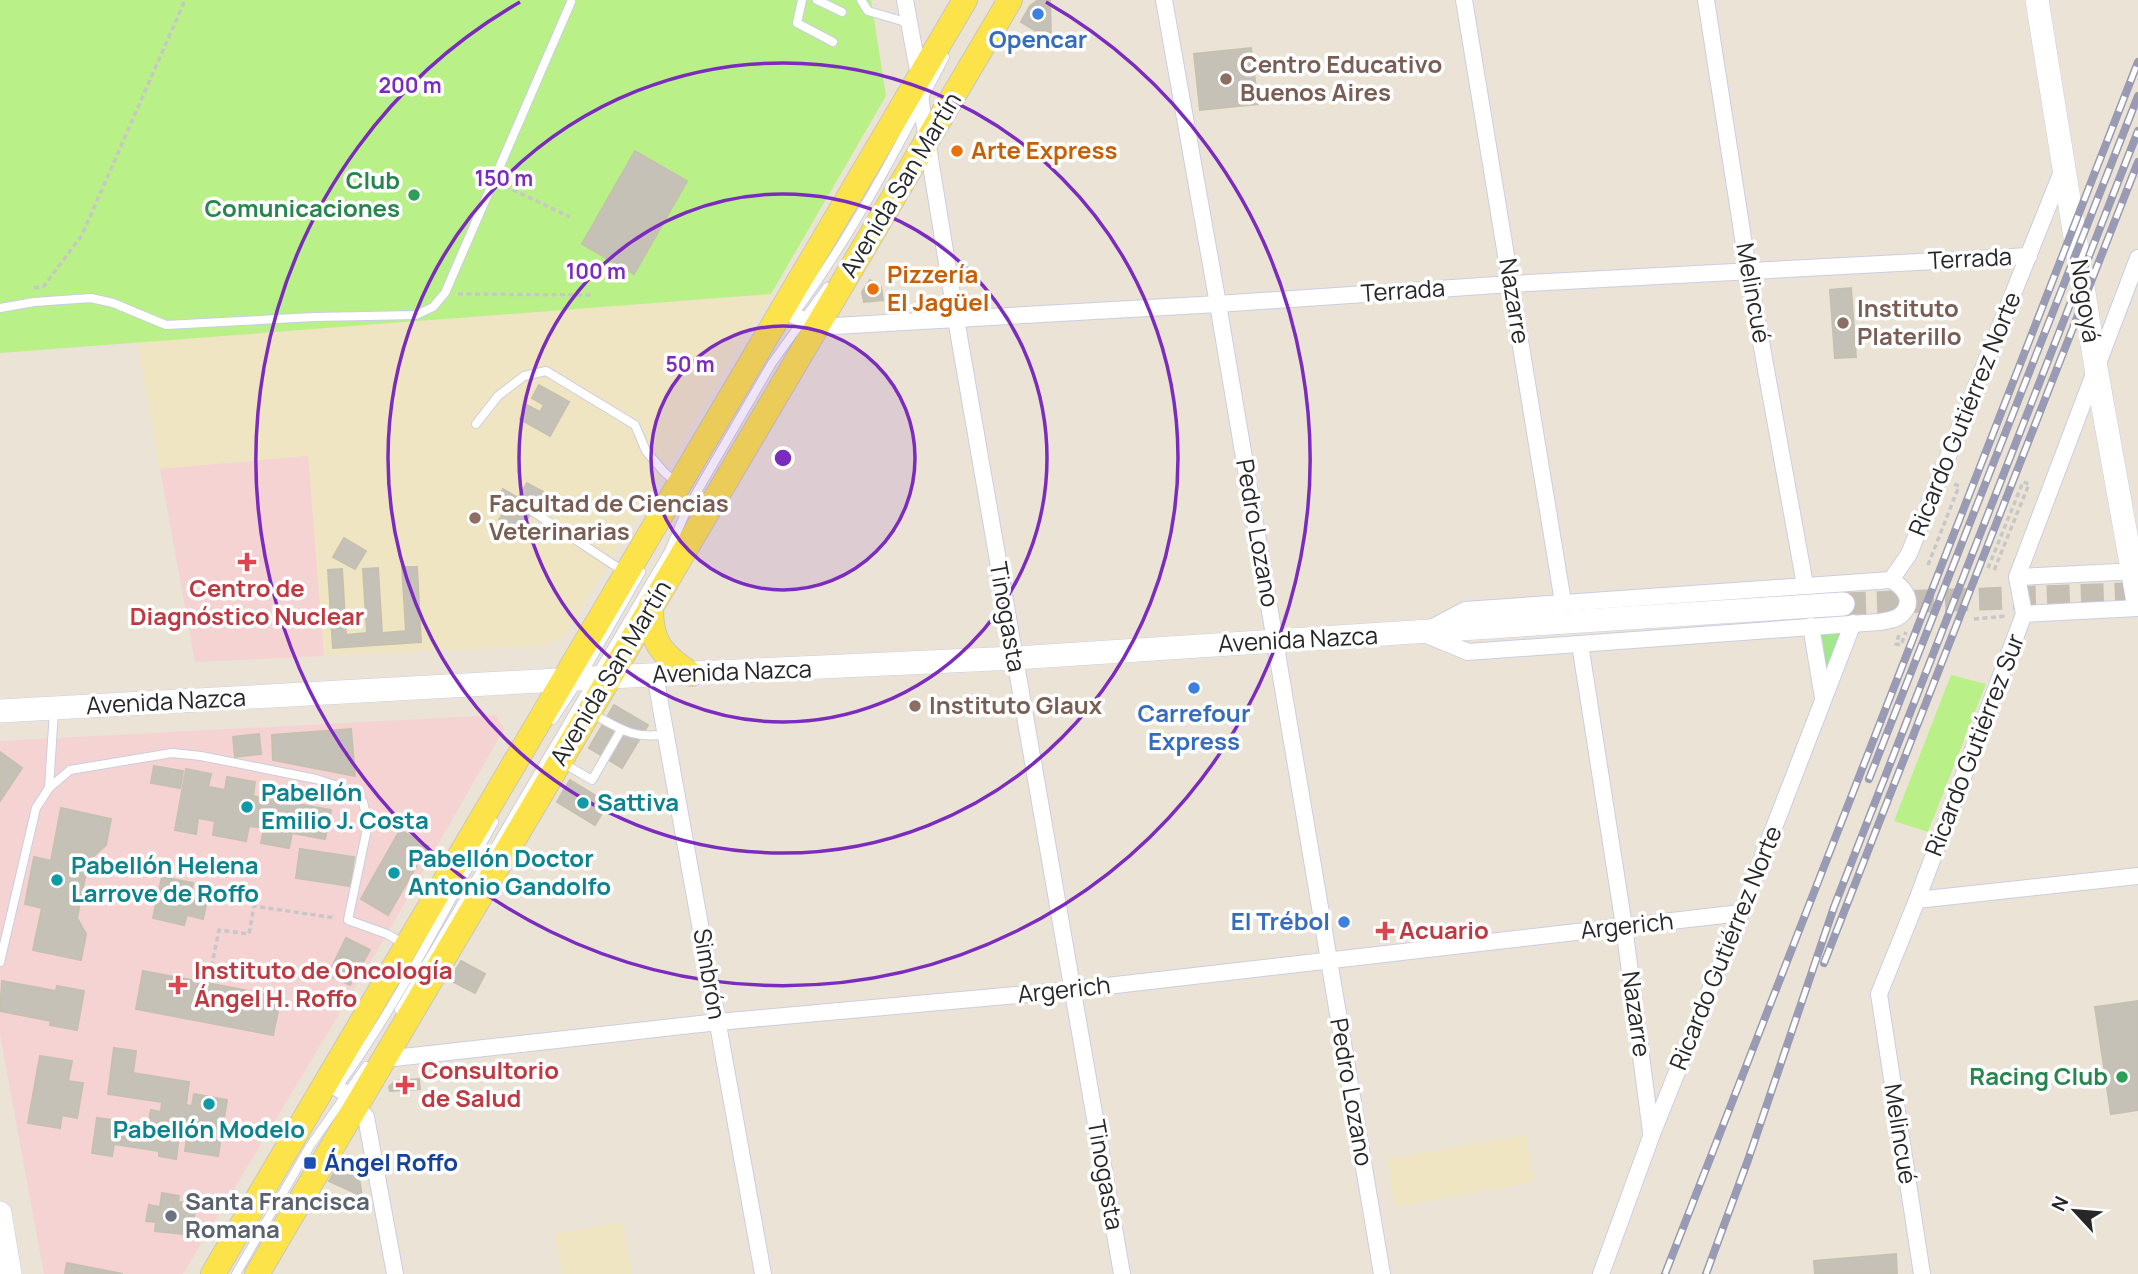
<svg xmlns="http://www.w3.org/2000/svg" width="2138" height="1274" font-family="Manrope,sans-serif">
<rect width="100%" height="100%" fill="#ebe4d6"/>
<g fill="#efe5c3">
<path d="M 771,294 L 565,636 L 545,646 L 324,656 L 308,456 L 160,469 L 137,342 Z"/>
<path d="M 1526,1135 L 1534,1182 L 1395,1207 L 1387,1159 Z"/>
<path d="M 623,1222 L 632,1274 L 562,1274 L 555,1234 Z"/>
</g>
<g fill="#f4d3d2">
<path d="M 308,456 L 324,656 L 195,662 L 160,469 Z"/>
<path d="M 496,715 L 504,729 L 387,934 L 183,1274 L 44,1274 L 0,1035 L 0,741 Z"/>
</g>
<path fill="#a3e78d" d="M 1851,625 L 1824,696 L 1812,627 Z"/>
<g fill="#b9f087">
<path d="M 0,0 L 871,0 L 886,96 L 771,294 L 0,353 Z"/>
<path d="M 1951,675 L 1986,684 L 1928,832 L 1894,821 Z"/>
</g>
<g fill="#c6c1b6" stroke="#c6c0b0" stroke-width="2">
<path d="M 1038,0 L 1050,0 L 1051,40 L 1021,22 L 1030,6 Z"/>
<path d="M 1251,48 L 1258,104 L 1200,110 L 1194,54 Z"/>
<path d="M 635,151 L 687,181 L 634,274 L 582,244 Z"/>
<path d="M 870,280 L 881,287 L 883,300 L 864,302 L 862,292 Z"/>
<path d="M 1851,288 L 1856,357 L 1835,358 L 1830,290 Z"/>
<path d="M 539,385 L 569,402 L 550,436 L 520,419 L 527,405 L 540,412 L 544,405 L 532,398 Z"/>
<path d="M 527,483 L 543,492 L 520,532 L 499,520 L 505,510 L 494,503 L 503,489 L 518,498 Z"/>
<path d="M 344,538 L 366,551 L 355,569 L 333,557 Z"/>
<path d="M 402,567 L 417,567 L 421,642 L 333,648 L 328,570 L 342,569 L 346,635 L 367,633 L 363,569 L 378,568 L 382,633 L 406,631 Z"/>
<path d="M 614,705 L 648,725 L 622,768 L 589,748 Z"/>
<path d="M 351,729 L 355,776 L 273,760 L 272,735 Z"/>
<path d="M 259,734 L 261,754 L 235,757 L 233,737 Z"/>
<path d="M 0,752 L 22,768 L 0,801 Z"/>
<path d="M 154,766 L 183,771 L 180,788 L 151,783 Z"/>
<path d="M 186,769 L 211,774 L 208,787 L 225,790 L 227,777 L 255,782 L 253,796 L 271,800 L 273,787 L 300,792 L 298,804 L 331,810 L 325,839 L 292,833 L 289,848 L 261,843 L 264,828 L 249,826 L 246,841 L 213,835 L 215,821 L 198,818 L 196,834 L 175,830 Z"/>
<path d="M 570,780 L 608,803 L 595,825 L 557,802 Z"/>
<path d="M 61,808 L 111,819 L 106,845 L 88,861 L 79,858 L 78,860 L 88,863 L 77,918 L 86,934 L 81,960 L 33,950 L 42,908 L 25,904 L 34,857 L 51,861 Z"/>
<path d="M 400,830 L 428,846 L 388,915 L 361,899 Z"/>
<path d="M 300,849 L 354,857 L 350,886 L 296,878 Z"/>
<path d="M 162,877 L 193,883 L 191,893 L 208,896 L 203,919 L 187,915 L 184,925 L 153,918 Z"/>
<path d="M 346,938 L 370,950 L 350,985 L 328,975 Z"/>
<path d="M 461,961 L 485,974 L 475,993 L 450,980 Z"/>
<path d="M 143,971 L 281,997 L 273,1035 L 136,1009 Z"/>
<path d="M 2,981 L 56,991 L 57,986 L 84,991 L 77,1030 L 50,1025 L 51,1021 L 0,1011 Z"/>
<path d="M 2138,1001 L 2138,1110 L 2111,1114 L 2095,1007 Z"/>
<path d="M 114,1048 L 136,1051 L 133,1073 L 189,1082 L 186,1105 L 192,1106 L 194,1094 L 227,1100 L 218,1156 L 185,1151 L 187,1138 L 179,1137 L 176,1159 L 159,1156 L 159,1151 L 114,1144 L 112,1156 L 92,1153 L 97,1118 L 148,1125 L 151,1110 L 161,1112 L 162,1102 L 108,1094 Z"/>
<path d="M 40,1056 L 72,1061 L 68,1081 L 83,1083 L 77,1118 L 62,1115 L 60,1128 L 28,1123 Z"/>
<path d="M 419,1079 L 420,1089 L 390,1091 L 389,1087 L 395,1081 Z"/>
<path d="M 348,1155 L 356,1159 L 362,1196 L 329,1181 L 340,1163 L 344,1167 Z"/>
<path d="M 162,1193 L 179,1196 L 178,1202 L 188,1203 L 187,1209 L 195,1211 L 192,1231 L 184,1230 L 183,1234 L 155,1231 L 156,1222 L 146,1221 L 149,1205 L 160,1207 Z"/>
<path d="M 1896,1254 L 1897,1274 L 1815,1274 L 1814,1261 Z"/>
<path d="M 67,1263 L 123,1274 L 65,1274 Z"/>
</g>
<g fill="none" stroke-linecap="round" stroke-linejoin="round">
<path stroke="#c4beb3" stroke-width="23" stroke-dasharray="23 11" stroke-linecap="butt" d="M 1843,604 L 2122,594 L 2138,591"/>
<defs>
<g id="lane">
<path d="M 802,0 L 797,23 L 833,42"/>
<path d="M 817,0 L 842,12"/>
<path d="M 861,0 L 868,11 L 909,23"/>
<path d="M 0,308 L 34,302 L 91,298 L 113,303 L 166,325 L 314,317 L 416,315 L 433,307 L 445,293 L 571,2"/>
<path d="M 792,317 C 852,236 899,146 945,57"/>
<path d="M 476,424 L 498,396 L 524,376 L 546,371 L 635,425 L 646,451 L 664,472 L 676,482"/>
<path d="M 532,511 L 623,571"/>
<path d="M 591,713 C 619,728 633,740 666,734"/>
<path d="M 553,720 L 580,679 L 641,572"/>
<path d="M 563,763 L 592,780 L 621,730"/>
<path d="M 49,788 L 54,711"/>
<path d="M 0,962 L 36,808 L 49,788 L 70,770 L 172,753 L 201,756 L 316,779 L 344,788 L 363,802 L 368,824 L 348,920 L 387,934 L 404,944"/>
<path d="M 399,1010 L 669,551 L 687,509 L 772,363 L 827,287"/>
<path d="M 337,1088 C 398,1005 443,912 494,822"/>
<path d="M 236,1274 L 310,1146 L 366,1066"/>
</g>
<g id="street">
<path d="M 905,0 L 919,76 L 921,103 L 956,319 L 1122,1274"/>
<path d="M 1164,0 L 1218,304 L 1382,1274"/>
<path d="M 1464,0 L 1563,602"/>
<path d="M 1706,0 L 1748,270 L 1805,585"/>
<path d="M 782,309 L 817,327 L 1218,304 L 1511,284 L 2029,256"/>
<path d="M 2017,577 L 2138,571"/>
<path d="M 1891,580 C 1904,587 1915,601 1902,614 C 1896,620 1886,621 1879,622 L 1468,652 L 1422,633 L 1465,610 Z"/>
<path d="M 1891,580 L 1909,554 L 2063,169"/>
<path d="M 2024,614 L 2138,608"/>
<path d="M 1811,626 L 1823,698"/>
<path d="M 1580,644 L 1624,926 L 1651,1132"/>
<path d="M 655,675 L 763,1274"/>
<path d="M 1917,900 L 2138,876"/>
<path d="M 385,1059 L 718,1022 L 1072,990 L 1741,913"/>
<path d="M 327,1082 L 347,1094 L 366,1117 L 395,1274"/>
<path d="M 1601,1274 L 1652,1134 L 1741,913 L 1853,623"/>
<path d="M 1922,1274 L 1879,994 L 1917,900 L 2024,614 L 2017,577 L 2138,258"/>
</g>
<g id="secondary">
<path d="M 2037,0 L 2096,368 L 2138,602"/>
<path d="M 0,711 L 629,676 L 1015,658 L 1843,604"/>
<path d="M 0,1213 L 10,1274"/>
</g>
<g id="primary">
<path d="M 651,605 C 650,642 661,654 691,674"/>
<path d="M 213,1274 L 965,0"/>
<path d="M 257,1274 L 1010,0"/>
</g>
</defs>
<use href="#lane" stroke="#cbcde2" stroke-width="10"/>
<use href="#street" stroke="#cbcde2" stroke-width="18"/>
<use href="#secondary" stroke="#cbcde2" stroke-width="24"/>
<use href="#primary" stroke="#c7c7c7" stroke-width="26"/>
<g stroke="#c7c7c7" stroke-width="3.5" stroke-dasharray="5 3.5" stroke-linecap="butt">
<path d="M 505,186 L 570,217"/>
<path d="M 34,288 L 44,286 L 82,235 L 185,0"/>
<path d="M 458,294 L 591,295"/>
<path d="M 1928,565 L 1959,486 L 1954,484 L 1953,486"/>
<path d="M 1988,568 L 2023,482 L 2029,484 L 1993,573"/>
<path d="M 1974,619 L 2007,616"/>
<path d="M 1899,635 L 1896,644 L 1901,645 L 1906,632"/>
<path d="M 208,983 L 219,930 L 249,934 L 254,906 L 335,918"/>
</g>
<use href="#lane" stroke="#fff" stroke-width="8"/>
<use href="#street" stroke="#fff" stroke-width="16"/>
<use href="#secondary" stroke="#fff" stroke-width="23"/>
<use href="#primary" stroke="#fce34a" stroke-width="24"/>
<defs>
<g id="rail">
<path d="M 1869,779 L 2138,96"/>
<path d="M 1824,963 L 2138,162"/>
<path d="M 1665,1274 L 2138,62"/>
<path d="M 1706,1274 L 1748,1160 L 1834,907 L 2138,131"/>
</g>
</defs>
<use href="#rail" stroke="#999ab3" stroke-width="8"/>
<use href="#rail" stroke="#fff" stroke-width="5" stroke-dasharray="16" stroke-linecap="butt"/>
</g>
<circle cx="783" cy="458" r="132" fill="#7b2cbf" fill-opacity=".12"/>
<g fill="none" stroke="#7b2cbf" stroke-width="3.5">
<circle cx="783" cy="458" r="132"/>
<circle cx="783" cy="458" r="264"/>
<circle cx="783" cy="458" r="395"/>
<path d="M1046 2A527 527 0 1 1 520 2"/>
</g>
<g fill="#3f7fe0" stroke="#fff" stroke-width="2.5">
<circle cx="1038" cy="14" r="7"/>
<circle cx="1194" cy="688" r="7"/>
<circle cx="1344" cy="922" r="7"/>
</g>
<g fill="#8d6e63" stroke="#fff" stroke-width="2.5">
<circle cx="1226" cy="79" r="7"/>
<circle cx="1843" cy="323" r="7"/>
<circle cx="475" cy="518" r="7"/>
<circle cx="915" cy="706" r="7"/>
</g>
<g fill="#e8710a" stroke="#fff" stroke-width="2.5">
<circle cx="957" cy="151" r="7"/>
<circle cx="873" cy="289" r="7"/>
</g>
<g fill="#2e9e5b" stroke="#fff" stroke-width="2.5">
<circle cx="414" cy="195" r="7"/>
<circle cx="2122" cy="1077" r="7"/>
</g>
<g fill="#e0444e" stroke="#fff" stroke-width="2.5">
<path d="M243.5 551.5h7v7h7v7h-7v7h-7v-7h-7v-7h7z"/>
<path d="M1381.5 920.5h7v7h7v7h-7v7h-7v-7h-7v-7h7z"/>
<path d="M174.5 974.5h7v7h7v7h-7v7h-7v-7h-7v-7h7z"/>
<path d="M401.5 1074.5h7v7h7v7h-7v7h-7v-7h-7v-7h7z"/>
</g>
<g fill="#0f9aa8" stroke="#fff" stroke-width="2.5">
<circle cx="583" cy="803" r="7"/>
<circle cx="247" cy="807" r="7"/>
<circle cx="394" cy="873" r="7"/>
<circle cx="57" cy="880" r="7"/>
<circle cx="209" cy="1104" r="7"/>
</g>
<rect fill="#1a4fb4" stroke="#fff" stroke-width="2.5" x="303" y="1156" width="14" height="14" rx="3.5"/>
<circle fill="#6b7280" stroke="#fff" stroke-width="2.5" cx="171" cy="1216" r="7"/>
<g text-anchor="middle" stroke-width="7" stroke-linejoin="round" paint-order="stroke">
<g font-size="24" font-weight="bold" fill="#366cbe" stroke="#fff">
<text x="1038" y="48">Opencar</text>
<text x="1194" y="722">Carrefour<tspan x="1194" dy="28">Express</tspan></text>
<text x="1330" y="930" text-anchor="end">El Trébol</text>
</g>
<g font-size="24" font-weight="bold" fill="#785e54" stroke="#fff" text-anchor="start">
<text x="1240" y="73">Centro Educativo<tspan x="1240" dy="28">Buenos Aires</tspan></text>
<text x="1857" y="317">Instituto<tspan x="1857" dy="28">Platerillo</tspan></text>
<text x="489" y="512">Facultad de Ciencias<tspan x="489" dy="28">Veterinarias</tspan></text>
<text x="929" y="714">Instituto Glaux</text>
</g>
<g font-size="24" font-weight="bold" fill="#c56008" stroke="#fff" text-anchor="start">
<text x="971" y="159">Arte Express</text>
<text x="887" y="283">Pizzería<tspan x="887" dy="28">El Jagüel</tspan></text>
</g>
<g font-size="24" font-weight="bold" fill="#27864d" stroke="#fff" text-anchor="end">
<text x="400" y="189">Club<tspan x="400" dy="28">Comunicaciones</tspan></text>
<text x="2108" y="1085">Racing Club</text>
</g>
<g font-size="24" fill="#272727" stroke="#fff">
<text transform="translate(901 185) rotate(-59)" y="8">Avenida San Martín</text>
<text transform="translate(1970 259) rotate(-3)" y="8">Terrada</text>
<text transform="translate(1403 291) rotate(-4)" y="8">Terrada</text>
<text transform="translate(1753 293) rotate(80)" y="8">Melincué</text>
<text transform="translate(1514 301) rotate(81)" y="8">Nazarre</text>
<text transform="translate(2085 301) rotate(81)" y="8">Nogoyá</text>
<text transform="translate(1965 414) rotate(-68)" y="8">Ricardo Gutiérrez Norte</text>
<text transform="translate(1257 533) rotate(80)" y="8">Pedro Lozano</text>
<text transform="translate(1007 617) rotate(80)" y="8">Tinogasta</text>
<text transform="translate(1298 640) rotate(-3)" y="8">Avenida Nazca</text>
<text transform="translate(732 672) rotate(-2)" y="8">Avenida Nazca</text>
<text transform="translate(611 673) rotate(-59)" y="8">Avenida San Martín</text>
<text transform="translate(166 702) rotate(-3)" y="8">Avenida Nazca</text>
<text transform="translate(1975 745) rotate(-69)" y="8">Ricardo Gutiérrez Sur</text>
<text transform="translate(1627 926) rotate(-6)" y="8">Argerich</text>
<text transform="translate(1726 948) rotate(-68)" y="8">Ricardo Gutiérrez Norte</text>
<text transform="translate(709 974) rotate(80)" y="8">Simbrón</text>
<text transform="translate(1064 990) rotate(-6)" y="8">Argerich</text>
<text transform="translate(1636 1014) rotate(82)" y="8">Nazarre</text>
<text transform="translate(1351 1092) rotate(80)" y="8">Pedro Lozano</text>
<text transform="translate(1900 1134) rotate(81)" y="8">Melincué</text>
<text transform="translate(1105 1175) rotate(80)" y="8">Tinogasta</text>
</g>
<g font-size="24" font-weight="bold" fill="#be3a42" stroke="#fff" text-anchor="start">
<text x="247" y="597" text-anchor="middle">Centro de<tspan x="247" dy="28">Diagnóstico Nuclear</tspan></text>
<text x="1399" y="939">Acuario</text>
<text x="194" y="979">Instituto de Oncología<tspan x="194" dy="28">Ángel H. Roffo</tspan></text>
<text x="421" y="1079">Consultorio<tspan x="421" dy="28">de Salud</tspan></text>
</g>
<g font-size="24" font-weight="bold" fill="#0d838f" stroke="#fff" text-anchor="start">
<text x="261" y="801">Pabellón<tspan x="261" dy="28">Emilio J. Costa</tspan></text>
<text x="597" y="811">Sattiva</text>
<text x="408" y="867">Pabellón Doctor<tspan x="408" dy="28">Antonio Gandolfo</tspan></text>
<text x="71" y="874">Pabellón Helena<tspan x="71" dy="28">Larrove de Roffo</tspan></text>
<text x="209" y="1138" text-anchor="middle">Pabellón Modelo</text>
</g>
<g font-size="24" font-weight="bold" fill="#164399" stroke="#fff" text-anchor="start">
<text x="324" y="1171">Ángel Roffo</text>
</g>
<g font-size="24" font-weight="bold" fill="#5b616d" stroke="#fff" text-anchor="start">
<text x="185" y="1210">Santa Francisca<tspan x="185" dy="28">Romana</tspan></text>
</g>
</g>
<circle cx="783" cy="458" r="10" fill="#7b2cbf" stroke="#fff" stroke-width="3.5"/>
<g font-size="21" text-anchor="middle" font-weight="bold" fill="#7b2cbf" stroke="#fff" stroke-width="7" stroke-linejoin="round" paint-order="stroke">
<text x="410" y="93">200 m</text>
<text x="504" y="186">150 m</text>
<text x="596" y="279">100 m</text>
<text x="690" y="372">50 m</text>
</g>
<g transform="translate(2075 1211) rotate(296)" stroke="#ffffff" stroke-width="5" paint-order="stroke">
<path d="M0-5L12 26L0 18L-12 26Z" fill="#272727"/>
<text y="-10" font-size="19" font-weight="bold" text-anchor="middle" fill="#272727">N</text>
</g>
</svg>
